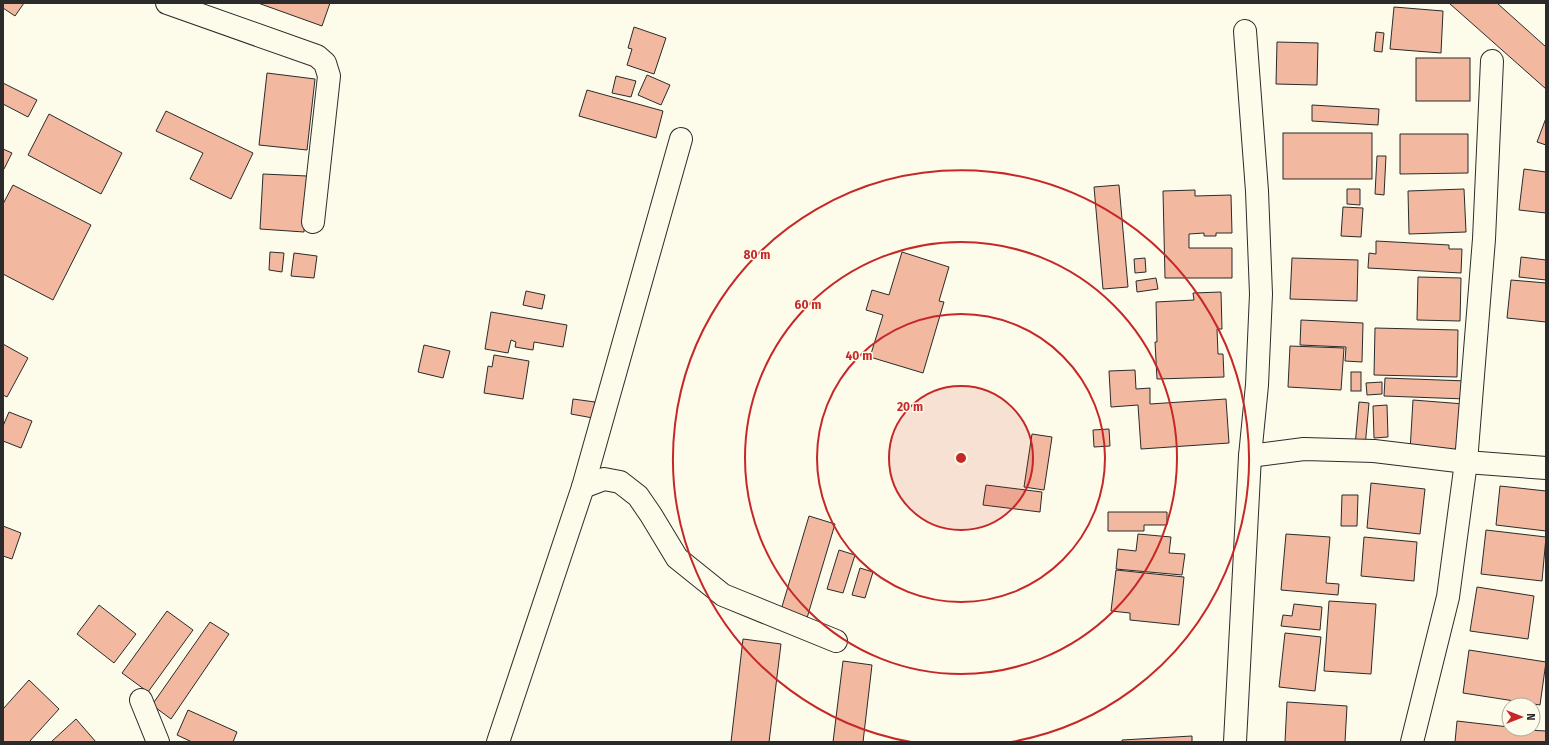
<svg xmlns="http://www.w3.org/2000/svg" width="1549" height="745" font-family="'Fira Sans',sans-serif">
<rect width="100%" height="100%" fill="#fdfbea"/>
<g fill="#f2b8a0" stroke="#2b2b2b">
<path d="M 3,3 L 24,3 L 15,16 L 3,8 Z"/>
<path d="M 258,3 L 330,3 L 322,26 Z"/>
<path d="M 1449,3 L 1497,3 L 1546,47 L 1546,89 Z"/>
<path d="M 1394,7 L 1443,11 L 1441,53 L 1390,49 Z"/>
<path d="M 634,27 L 666,38 L 654,74 L 627,65 L 632,49 L 628,48 Z"/>
<path d="M 1376,32 L 1384,33 L 1382,52 L 1374,51 Z"/>
<path d="M 1277,42 L 1318,43 L 1317,85 L 1276,84 Z"/>
<rect x="1416" y="58" width="54" height="43"/>
<path d="M 267,73 L 315,79 L 307,150 L 259,145 Z"/>
<path d="M 647,75 L 670,85 L 661,105 L 638,95 Z"/>
<path d="M 616,76 L 636,81 L 631,97 L 612,93 Z"/>
<path d="M 3,83 L 37,100 L 28,117 L 3,104 Z"/>
<path d="M 587,90 L 663,111 L 656,138 L 579,116 Z"/>
<path d="M 1312,105 L 1379,109 L 1378,125 L 1312,121 Z"/>
<path d="M 166,111 L 253,153 L 231,199 L 190,179 L 203,153 L 156,131 Z"/>
<path d="M 49,114 L 122,153 L 101,194 L 28,155 Z"/>
<path d="M 1546,118 L 1546,145 L 1537,142 Z"/>
<rect x="1283" y="133" width="89" height="46"/>
<path d="M 1400,134 L 1468,134 L 1468,173 L 1400,174 Z"/>
<path d="M 3,149 L 12,153 L 4,169 L 3,169 Z"/>
<path d="M 1377,156 L 1386,156 L 1384,195 L 1375,194 Z"/>
<path d="M 1524,169 L 1546,172 L 1546,213 L 1519,210 Z"/>
<path d="M 263,174 L 307,176 L 304,232 L 260,229 Z"/>
<path d="M 13,185 L 91,225 L 53,300 L 3,274 L 3,204 Z"/>
<path d="M 1119,185 L 1128,287 L 1103,289 L 1094,187 Z"/>
<path d="M 1347,189 L 1360,189 L 1360,205 L 1347,204 Z"/>
<path d="M 1464,189 L 1466,232 L 1409,234 L 1408,191 Z"/>
<path d="M 1195,190 L 1195,196 L 1231,195 L 1232,233 L 1216,233 L 1216,236 L 1204,236 L 1204,233 L 1189,234 L 1189,248 L 1232,248 L 1232,278 L 1165,278 L 1163,191 Z"/>
<path d="M 1343,207 L 1363,208 L 1361,237 L 1341,236 Z"/>
<path d="M 1376,241 L 1449,245 L 1449,249 L 1462,249 L 1461,273 L 1368,268 L 1369,253 L 1376,254 Z"/>
<path d="M 270,252 L 284,253 L 282,272 L 269,270 Z"/>
<path d="M 902,252 L 949,267 L 939,301 L 944,302 L 923,373 L 870,357 L 883,315 L 866,310 L 872,290 L 889,295 Z"/>
<path d="M 294,253 L 317,256 L 314,278 L 291,276 Z"/>
<path d="M 1521,257 L 1546,260 L 1546,280 L 1519,277 Z"/>
<path d="M 1145,258 L 1146,272 L 1135,273 L 1134,259 Z"/>
<path d="M 1292,258 L 1358,260 L 1357,301 L 1290,299 Z"/>
<path d="M 1418,277 L 1461,278 L 1460,321 L 1417,320 Z"/>
<path d="M 1156,278 L 1158,289 L 1137,292 L 1136,281 Z"/>
<path d="M 1511,280 L 1546,283 L 1546,322 L 1507,318 Z"/>
<path d="M 526,291 L 545,295 L 542,309 L 523,305 Z"/>
<path d="M 1221,292 L 1222,329 L 1217,329 L 1218,354 L 1223,354 L 1224,377 L 1157,379 L 1155,342 L 1157,342 L 1156,302 L 1194,300 L 1193,293 Z"/>
<path d="M 491,312 L 567,325 L 563,347 L 534,342 L 533,350 L 515,347 L 516,342 L 511,340 L 508,353 L 485,349 Z"/>
<path d="M 1301,320 L 1363,323 L 1362,362 L 1345,361 L 1346,347 L 1300,345 Z"/>
<path d="M 1375,328 L 1458,330 L 1457,377 L 1374,375 Z"/>
<path d="M 3,344 L 28,358 L 7,397 L 3,395 Z"/>
<path d="M 424,345 L 450,351 L 443,378 L 418,372 Z"/>
<path d="M 1290,346 L 1344,348 L 1341,390 L 1288,387 Z"/>
<path d="M 494,355 L 529,361 L 523,399 L 484,393 L 488,366 L 492,367 Z"/>
<path d="M 1135,370 L 1136,389 L 1150,388 L 1150,404 L 1226,399 L 1229,443 L 1141,449 L 1138,405 L 1111,407 L 1109,371 Z"/>
<rect x="1351" y="372" width="10" height="19"/>
<path d="M 1385,378 L 1467,381 L 1466,399 L 1384,396 Z"/>
<path d="M 1382,382 L 1382,394 L 1367,395 L 1366,383 Z"/>
<path d="M 573,399 L 595,402 L 593,418 L 571,414 Z"/>
<path d="M 1413,400 L 1464,404 L 1460,455 L 1410,451 Z"/>
<path d="M 1359,402 L 1369,403 L 1365,447 L 1355,446 Z"/>
<path d="M 1387,405 L 1388,437 L 1374,438 L 1373,406 Z"/>
<path d="M 9,412 L 32,421 L 21,448 L 3,441 L 3,426 Z"/>
<path d="M 1109,429 L 1110,446 L 1094,447 L 1093,430 Z"/>
<path d="M 1032,434 L 1052,437 L 1044,490 L 1024,487 Z"/>
<path d="M 1371,483 L 1425,489 L 1420,534 L 1367,528 Z"/>
<path d="M 986,485 L 1042,492 L 1040,512 L 983,505 Z"/>
<path d="M 1500,486 L 1546,491 L 1546,531 L 1496,525 Z"/>
<path d="M 1342,495 L 1358,495 L 1357,526 L 1341,526 Z"/>
<path d="M 1108,512 L 1167,512 L 1167,525 L 1144,525 L 1144,531 L 1108,531 Z"/>
<path d="M 809,516 L 835,524 L 807,618 L 781,610 Z"/>
<path d="M 3,526 L 21,533 L 12,559 L 3,556 Z"/>
<path d="M 1486,530 L 1546,537 L 1542,581 L 1481,574 Z"/>
<path d="M 1138,534 L 1171,537 L 1169,553 L 1185,554 L 1182,575 L 1116,569 L 1118,549 L 1136,551 Z"/>
<path d="M 1286,534 L 1330,537 L 1326,583 L 1339,584 L 1338,595 L 1281,590 Z"/>
<path d="M 1364,537 L 1417,542 L 1414,581 L 1361,576 Z"/>
<path d="M 839,550 L 855,555 L 843,593 L 827,589 Z"/>
<path d="M 860,568 L 873,572 L 865,598 L 852,595 Z"/>
<path d="M 1116,570 L 1184,577 L 1179,625 L 1130,620 L 1130,613 L 1111,611 Z"/>
<path d="M 1477,587 L 1534,596 L 1528,639 L 1470,631 Z"/>
<path d="M 1329,601 L 1376,604 L 1371,674 L 1324,671 Z"/>
<path d="M 1294,604 L 1322,607 L 1320,630 L 1281,626 L 1283,615 L 1292,616 Z"/>
<path d="M 99,605 L 136,634 L 114,663 L 77,634 Z"/>
<path d="M 167,611 L 193,630 L 148,692 L 122,673 Z"/>
<path d="M 210,622 L 229,634 L 171,719 L 152,705 Z"/>
<path d="M 1285,633 L 1321,637 L 1315,691 L 1279,687 Z"/>
<path d="M 743,639 L 781,644 L 769,742 L 731,742 Z"/>
<path d="M 1469,650 L 1546,662 L 1540,705 L 1463,693 Z"/>
<path d="M 843,661 L 872,665 L 863,742 L 833,742 Z"/>
<path d="M 29,680 L 59,709 L 29,742 L 3,742 L 3,709 Z"/>
<path d="M 1287,702 L 1347,706 L 1345,742 L 1285,742 Z"/>
<path d="M 188,710 L 237,732 L 233,742 L 192,742 L 177,735 Z"/>
<path d="M 76,719 L 96,742 L 51,742 Z"/>
<path d="M 1457,721 L 1509,727 L 1509,729 L 1546,731 L 1546,742 L 1455,742 Z"/>
<path d="M 1192,736 L 1192,742 L 1122,742 L 1122,740 Z"/>
</g>
<g fill="none" stroke-linecap="round" stroke-linejoin="round">
<defs>
<g id="minor">
<path d="M 167,3 L 317,56 L 325,63 L 329,76 L 313,222"/>
<path d="M 1250,456 L 1304,449 L 1374,451 L 1466,462 L 1546,468"/>
<path d="M 583,487 L 604,479 L 620,482 L 638,496 L 651,515 L 677,558 L 723,595 L 836,641"/>
<path d="M 141,700 L 158,742"/>
<path d="M 498,742 L 583,487 L 681,139"/>
<path d="M 1235,742 L 1250,456 L 1257,385 L 1261,294 L 1257,191 L 1245,31"/>
<path d="M 1412,742 L 1448,597 L 1466,462 L 1484,239 L 1492,61"/>
</g>
</defs>
<use href="#minor" stroke="#2b2b2b" stroke-width="24"/>
<use href="#minor" stroke="#fdfbea" stroke-width="22"/>
</g>
<circle cx="961" cy="458" r="72" fill="#c62828" fill-opacity=".12"/>
<g fill="none" stroke="#c62828" stroke-width="2">
<circle cx="961" cy="458" r="72"/>
<circle cx="961" cy="458" r="144"/>
<circle cx="961" cy="458" r="216"/>
<path d="M911 742A288 288 0 1 1 1011 742"/>
</g>
<circle cx="961" cy="458" r="6" fill="#c62828" stroke="#fdfbea" stroke-width="2"/>
<g font-size="12" text-anchor="middle" font-weight="bold" fill="#c62828" stroke="#fdfbea" stroke-width="3" stroke-linejoin="round" paint-order="stroke">
<text x="757" y="259">80 m</text>
<text x="808" y="309">60 m</text>
<text x="859" y="360">40 m</text>
<text x="910" y="411">20 m</text>
</g>
<rect width="1549" height="745" fill="none" stroke="#2b2b2b" stroke-width="8"/>
<g transform="translate(1521 717) rotate(90)"><circle r="19" fill="#fdfbea" stroke="#a9a89e"/>
<path d="M0-3L7 15L0 10L-7 15Z" fill="#c62828"/>
<text y="-6" font-size="11" font-weight="bold" text-anchor="middle" fill="#2b2b2b">N</text>
</g>
</svg>
